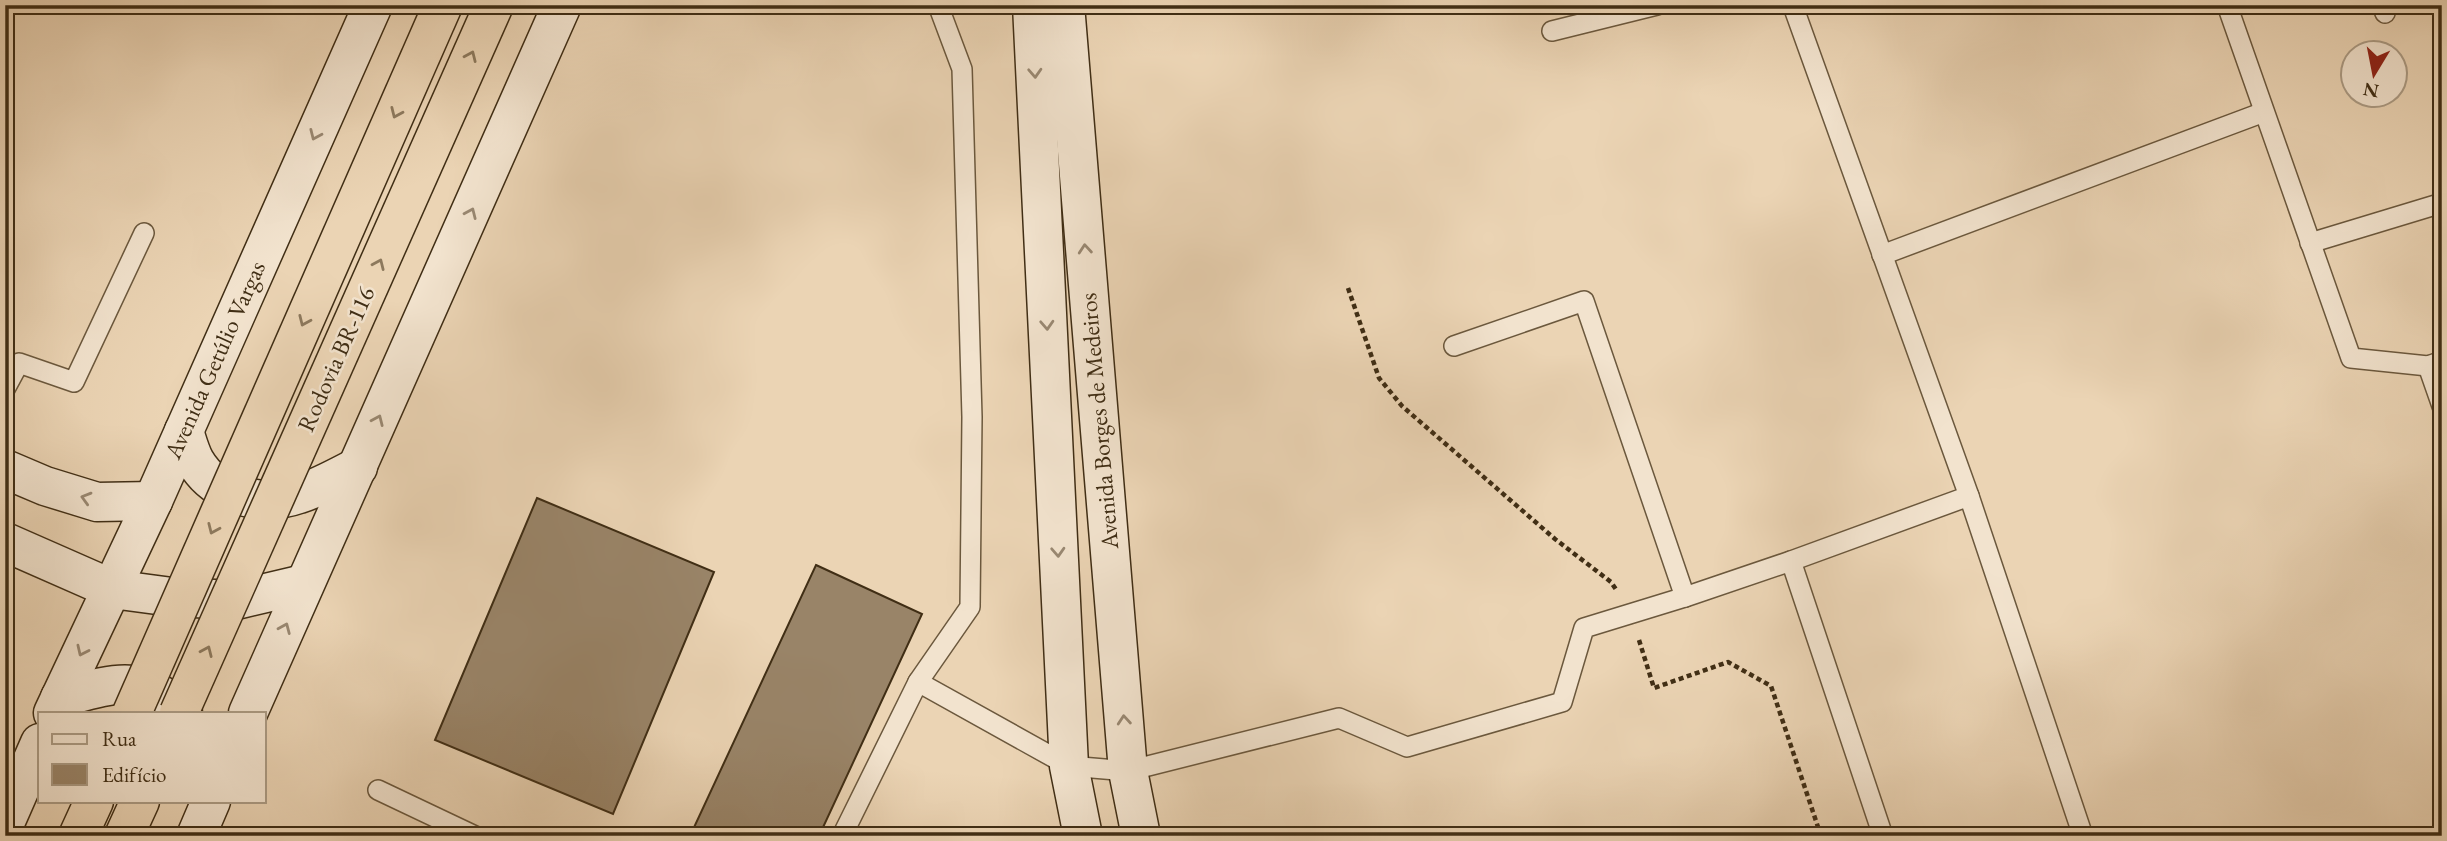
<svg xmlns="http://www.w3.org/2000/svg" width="2447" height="841" font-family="'EB Garamond',serif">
<rect width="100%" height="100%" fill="#ebd4b4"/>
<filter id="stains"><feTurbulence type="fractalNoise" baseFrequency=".00286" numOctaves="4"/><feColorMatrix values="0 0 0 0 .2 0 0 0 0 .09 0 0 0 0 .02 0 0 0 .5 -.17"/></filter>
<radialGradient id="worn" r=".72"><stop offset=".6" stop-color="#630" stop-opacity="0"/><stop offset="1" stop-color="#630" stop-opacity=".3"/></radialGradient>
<g fill="#998468" stroke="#402e15" stroke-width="2">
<path d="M 537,498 L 714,572 L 613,814 L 435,740 Z"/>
<path d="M 816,565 L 922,614 L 819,836 L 690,836 Z"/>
</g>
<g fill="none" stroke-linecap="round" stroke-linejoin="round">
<defs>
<g id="lane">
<path d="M 938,5 L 962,69 L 972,417 L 970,607 L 918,682 L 1069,766 L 1128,771 L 1339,718 L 1407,747 L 1562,702 L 1584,628 L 1685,597"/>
<path d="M 1790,5 L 1793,6 L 1969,496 L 2083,836"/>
<path d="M 2227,5 L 2351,358 L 2428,366 L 2442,361"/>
<path d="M 2382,5 L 2385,13"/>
<path d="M 1552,31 L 1657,5"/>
<path d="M 2310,243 L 2442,203"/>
<path d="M 1882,255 L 2264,112"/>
<path d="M 1454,346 L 1584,301 L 1685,597 L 1791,561 L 1969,496"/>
<path d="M 2428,366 L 2442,406"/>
<path d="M 5,389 L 19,363 L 74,382 L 144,233"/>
<path d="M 1791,561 L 1883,836"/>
<path d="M 378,790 L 475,836"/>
<path d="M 842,836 L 918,682"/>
</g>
<g id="secondary">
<path d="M 1032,5 L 1069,766 L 1083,836"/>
<path d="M 1065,5 L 1128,771 L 1141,836"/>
<path d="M 184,431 C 187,440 190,452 195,461 C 216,497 262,507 299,494 C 319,488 339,476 358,467"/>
<path d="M 5,469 L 45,486 L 97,502 L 153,501"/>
<path d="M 5,542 L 112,589 L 172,597 L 236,600 L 304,584"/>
<path d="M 60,698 C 111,684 143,671 183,713"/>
<path d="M 53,713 L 153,501 L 373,5"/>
<path d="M 248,713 L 562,5"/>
<path d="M 5,823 L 40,743"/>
<path d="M 196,836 L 211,801"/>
</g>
<g id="highway">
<path d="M 78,836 L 94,801"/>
<path d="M 124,836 L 140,801"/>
</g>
</defs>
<use href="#lane" stroke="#6b583d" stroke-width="22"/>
<use href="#secondary" stroke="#402e15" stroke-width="41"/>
<use href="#highway" stroke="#402e15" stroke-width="41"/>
<g stroke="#402e15" stroke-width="4.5" stroke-dasharray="5 3.5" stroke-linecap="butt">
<path d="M 1348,288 L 1379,378 L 1402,406 L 1555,539 L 1611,582 L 1617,591"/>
<path d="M 1639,640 L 1654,688 L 1728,662 L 1771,686 L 1821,836"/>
</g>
<use href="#lane" stroke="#f2e3ce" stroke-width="19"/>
<use href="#secondary" stroke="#f2e3ce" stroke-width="38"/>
<use href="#highway" stroke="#ebd4b4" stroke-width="38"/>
<defs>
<g id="highway-bridge">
<path d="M 132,713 L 443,5"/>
<path d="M 179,713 L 494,5"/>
</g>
</defs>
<use href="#highway-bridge" stroke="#402e15" stroke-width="41" stroke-linecap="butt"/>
<use href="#highway-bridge" stroke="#ebd4b4" stroke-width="38"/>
</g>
<defs><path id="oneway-chevron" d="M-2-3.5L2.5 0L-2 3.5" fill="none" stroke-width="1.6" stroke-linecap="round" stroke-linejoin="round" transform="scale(1.75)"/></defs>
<g stroke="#8d795d">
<use href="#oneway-chevron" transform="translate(471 56) rotate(-66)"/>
<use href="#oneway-chevron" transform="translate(396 113) rotate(114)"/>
<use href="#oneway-chevron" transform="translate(379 264) rotate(-66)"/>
<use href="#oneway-chevron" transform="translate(304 321) rotate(114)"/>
<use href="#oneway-chevron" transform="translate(213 529) rotate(114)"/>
<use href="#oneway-chevron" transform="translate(207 651) rotate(-66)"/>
</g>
<g stroke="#998872">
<use href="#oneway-chevron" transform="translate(1035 73) rotate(87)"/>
<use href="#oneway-chevron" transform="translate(315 135) rotate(114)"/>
<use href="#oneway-chevron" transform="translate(471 213) rotate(-66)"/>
<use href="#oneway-chevron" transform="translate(1085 249) rotate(-95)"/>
<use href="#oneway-chevron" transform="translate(1047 325) rotate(87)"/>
<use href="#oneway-chevron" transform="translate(378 420) rotate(-66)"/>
<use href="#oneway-chevron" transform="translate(86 498) rotate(-164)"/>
<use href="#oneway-chevron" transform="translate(1058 552) rotate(87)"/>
<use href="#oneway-chevron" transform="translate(285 628) rotate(-67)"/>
<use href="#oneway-chevron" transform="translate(82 651) rotate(115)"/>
<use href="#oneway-chevron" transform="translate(1124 720) rotate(-95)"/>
</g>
<g text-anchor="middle" stroke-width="5" stroke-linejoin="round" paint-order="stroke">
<g font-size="24" fill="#402e15" stroke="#f2e3ce">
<text transform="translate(336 359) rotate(-66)" y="8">Rodovia BR-116</text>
<text transform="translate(215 360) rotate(-66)" y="8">Avenida Getúlio Vargas</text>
<text transform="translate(1099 421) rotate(-95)" y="8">Avenida Borges de Medeiros</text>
</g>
</g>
<rect width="2447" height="841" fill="none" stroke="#ebd4b4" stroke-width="28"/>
<rect x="7" y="7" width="2433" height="827" fill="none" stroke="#402e15" stroke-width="3.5"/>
<rect x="14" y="14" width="2419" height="813" fill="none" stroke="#402e15" stroke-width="2"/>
<rect x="38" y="712" width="228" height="91" fill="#f2e3ce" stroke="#ab9b84" stroke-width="2"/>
<rect x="52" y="734" width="35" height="10" fill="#f2e3ce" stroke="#ab9b84" stroke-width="2"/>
<text x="102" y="746" font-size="21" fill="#402e15">Rua</text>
<rect x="52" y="764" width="35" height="21" fill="#998468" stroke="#ab9b84" stroke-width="2"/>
<text x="102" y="782" font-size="21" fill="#402e15">Edifício</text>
<g transform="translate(2374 74) rotate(190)"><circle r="33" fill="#f2e3ce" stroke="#ab9b84" stroke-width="2"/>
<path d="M0-5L12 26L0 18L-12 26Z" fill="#8f2418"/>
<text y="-10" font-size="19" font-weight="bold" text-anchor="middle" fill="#402e15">N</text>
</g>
<rect width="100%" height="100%" filter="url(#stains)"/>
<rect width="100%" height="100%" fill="url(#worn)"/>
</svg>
